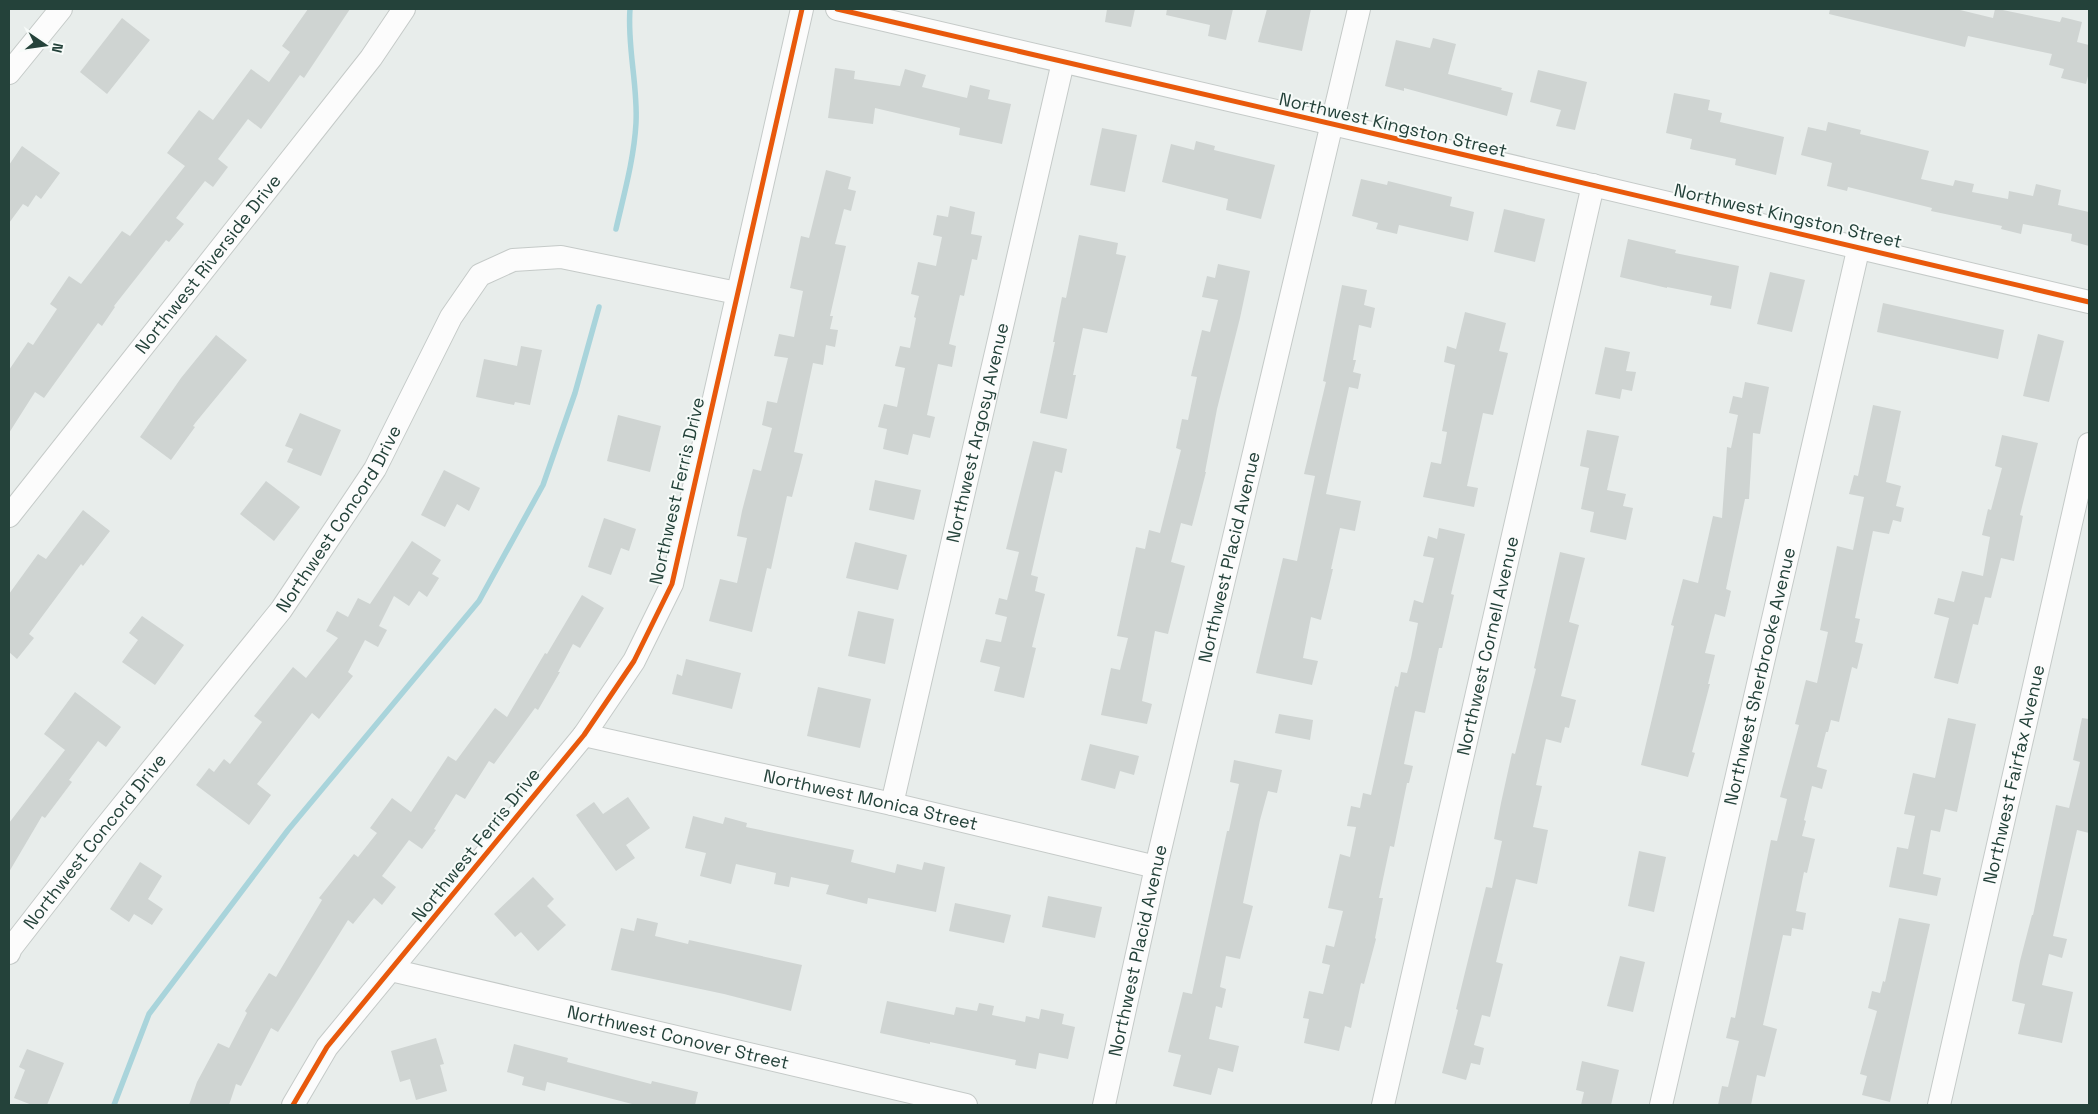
<svg xmlns="http://www.w3.org/2000/svg" width="2098" height="1114" font-family="'Space Grotesk',sans-serif">
<rect width="100%" height="100%" fill="#e8edeb"/>
<g fill="none" stroke-linecap="round" stroke-linejoin="round">
<g stroke="#a9d4db" stroke-width="5.5">
<path d="M 616,229 C 624,194 634,159 636,123 C 638,85 627,47 630,9"/>
<path d="M 114,1105 L 149,1014 L 288,830 L 479,601 L 543,485 L 575,393 L 599,307"/>
</g>
</g>
<g fill="#cfd4d2">
<path d="M 308,9 L 350,9 L 304,78 L 300,75 L 261,129 L 248,119 L 218,159 L 228,167 L 213,187 L 205,181 L 176,218 L 184,224 L 169,242 L 166,240 L 114,306 L 115,307 L 102,326 L 98,323 L 44,398 L 35,392 L 9,433 L 9,370 L 28,342 L 33,345 L 57,309 L 50,304 L 69,276 L 81,284 L 122,231 L 130,236 L 185,166 L 167,153 L 199,110 L 213,120 L 251,69 L 269,82 L 290,52 L 282,46 Z"/>
<path d="M 1107,9 L 1135,9 L 1131,27 L 1105,22 Z"/>
<path d="M 1167,9 L 1233,9 L 1226,40 L 1208,36 L 1210,25 L 1166,15 Z"/>
<path d="M 1267,9 L 1311,9 L 1302,51 L 1258,42 Z"/>
<path d="M 1830,9 L 1956,9 L 1993,18 L 1995,9 L 1998,9 L 2060,22 L 2062,17 L 2082,22 L 2077,42 L 2089,45 L 2089,72 L 2086,84 L 2061,78 L 2064,69 L 2049,65 L 2052,54 L 1968,36 L 1965,47 L 1829,14 Z"/>
<path d="M 122,18 L 150,40 L 107,94 L 80,72 Z"/>
<path d="M 1433,38 L 1456,44 L 1448,74 L 1502,88 L 1501,90 L 1513,93 L 1507,116 L 1404,88 L 1404,91 L 1385,86 L 1396,40 L 1430,48 Z"/>
<path d="M 835,68 L 855,71 L 854,79 L 900,86 L 905,69 L 926,75 L 922,87 L 967,98 L 970,85 L 990,90 L 988,99 L 1011,104 L 1002,144 L 959,135 L 960,128 L 875,108 L 873,124 L 828,118 Z"/>
<path d="M 1538,70 L 1587,82 L 1575,130 L 1556,126 L 1561,110 L 1530,102 Z"/>
<path d="M 1674,93 L 1710,100 L 1708,110 L 1722,113 L 1720,122 L 1784,137 L 1776,175 L 1735,165 L 1736,159 L 1690,149 L 1692,139 L 1666,133 Z"/>
<path d="M 1828,122 L 1861,130 L 1860,134 L 1929,151 L 1921,179 L 1953,186 L 1955,180 L 1974,184 L 1972,192 L 2008,199 L 2009,191 L 2033,196 L 2036,184 L 2061,190 L 2058,205 L 2089,212 L 2089,246 L 2071,241 L 2072,234 L 2023,224 L 2021,234 L 2001,229 L 2002,226 L 1931,211 L 1932,208 L 1848,187 L 1847,191 L 1827,186 L 1832,163 L 1801,155 L 1808,127 L 1826,131 Z"/>
<path d="M 1102,128 L 1137,135 L 1125,192 L 1090,185 Z"/>
<path d="M 1196,141 L 1215,146 L 1214,150 L 1275,165 L 1261,219 L 1226,210 L 1228,199 L 1162,182 L 1171,144 L 1194,150 Z"/>
<path d="M 22,146 L 60,173 L 41,199 L 36,195 L 28,207 L 23,204 L 9,223 L 9,165 Z"/>
<path d="M 826,170 L 851,177 L 848,189 L 856,191 L 851,211 L 844,209 L 835,244 L 846,246 L 830,316 L 833,316 L 830,329 L 838,330 L 835,347 L 826,345 L 823,365 L 813,363 L 794,452 L 803,454 L 792,497 L 787,496 L 771,569 L 767,568 L 752,632 L 709,621 L 720,579 L 737,583 L 747,538 L 737,536 L 742,511 L 753,469 L 761,471 L 772,428 L 762,425 L 767,401 L 777,403 L 788,358 L 774,356 L 779,334 L 794,337 L 803,291 L 790,288 L 801,236 L 809,238 Z"/>
<path d="M 1361,179 L 1387,185 L 1388,181 L 1452,197 L 1450,206 L 1474,212 L 1468,241 L 1399,225 L 1397,234 L 1376,229 L 1378,223 L 1352,216 Z"/>
<path d="M 950,206 L 975,212 L 971,234 L 982,236 L 977,260 L 972,259 L 964,296 L 960,295 L 949,344 L 956,346 L 952,367 L 938,364 L 927,415 L 935,417 L 930,438 L 913,434 L 908,455 L 883,449 L 887,429 L 878,427 L 884,404 L 897,407 L 905,368 L 895,366 L 900,346 L 910,348 L 916,318 L 914,317 L 919,296 L 911,294 L 918,262 L 936,266 L 942,237 L 933,235 L 937,215 L 948,217 Z"/>
<path d="M 1504,209 L 1545,219 L 1535,262 L 1494,252 Z"/>
<path d="M 1079,235 L 1118,243 L 1116,254 L 1126,256 L 1107,333 L 1083,328 L 1073,375 L 1076,375 L 1067,419 L 1040,413 L 1055,342 L 1053,342 L 1062,297 L 1066,298 Z"/>
<path d="M 1628,239 L 1676,250 L 1675,253 L 1739,266 L 1731,309 L 1710,305 L 1712,296 L 1667,287 L 1667,288 L 1620,277 Z"/>
<path d="M 1218,264 L 1250,271 L 1240,318 L 1217,409 L 1205,472 L 1206,472 L 1192,526 L 1181,523 L 1171,562 L 1185,566 L 1168,634 L 1155,631 L 1142,701 L 1152,704 L 1147,724 L 1101,715 L 1111,668 L 1120,670 L 1128,638 L 1117,636 L 1136,547 L 1145,549 L 1149,530 L 1160,533 L 1181,450 L 1176,448 L 1182,419 L 1188,420 L 1197,377 L 1191,376 L 1202,330 L 1210,332 L 1218,300 L 1202,297 L 1207,276 L 1215,278 Z"/>
<path d="M 1770,272 L 1805,280 L 1792,332 L 1757,324 Z"/>
<path d="M 1342,285 L 1367,290 L 1364,305 L 1375,308 L 1371,328 L 1359,325 L 1353,360 L 1356,360 L 1353,372 L 1361,374 L 1358,389 L 1349,387 L 1326,494 L 1361,501 L 1355,531 L 1340,528 L 1331,569 L 1333,569 L 1321,620 L 1311,617 L 1303,658 L 1318,661 L 1312,685 L 1256,673 L 1283,558 L 1297,561 L 1315,476 L 1304,474 L 1326,382 L 1323,381 Z"/>
<path d="M 1883,303 L 2004,330 L 1998,359 L 1877,332 Z"/>
<path d="M 1465,312 L 1506,323 L 1499,351 L 1508,353 L 1493,415 L 1483,413 L 1467,486 L 1478,488 L 1474,507 L 1423,497 L 1431,462 L 1441,464 L 1447,432 L 1442,431 L 1455,365 L 1444,362 L 1447,346 L 1456,349 Z"/>
<path d="M 2038,334 L 2064,341 L 2049,402 L 2023,396 Z"/>
<path d="M 216,335 L 247,360 L 196,422 L 193,426 L 195,427 L 171,460 L 140,437 L 181,378 Z"/>
<path d="M 521,346 L 542,350 L 530,405 L 515,402 L 514,405 L 476,397 L 484,359 L 517,366 Z"/>
<path d="M 1605,347 L 1630,352 L 1626,371 L 1636,372 L 1632,391 L 1622,389 L 1620,399 L 1595,394 Z"/>
<path d="M 1745,382 L 1769,387 L 1760,434 L 1753,433 L 1749,499 L 1745,499 L 1726,589 L 1731,591 L 1725,617 L 1715,614 L 1705,653 L 1715,655 L 1708,684 L 1710,684 L 1692,752 L 1695,753 L 1688,777 L 1641,765 L 1674,626 L 1671,625 L 1683,579 L 1698,583 L 1713,516 L 1722,518 L 1727,447 L 1731,448 L 1738,415 L 1729,413 L 1733,396 L 1742,398 Z"/>
<path d="M 1873,405 L 1901,411 L 1886,482 L 1901,486 L 1896,506 L 1904,508 L 1901,522 L 1893,520 L 1889,534 L 1873,531 L 1855,618 L 1860,619 L 1855,642 L 1863,644 L 1857,669 L 1852,667 L 1839,722 L 1831,720 L 1828,732 L 1826,732 L 1817,767 L 1827,770 L 1822,789 L 1812,786 L 1804,820 L 1806,821 L 1802,836 L 1815,839 L 1807,873 L 1804,872 L 1796,911 L 1806,913 L 1803,930 L 1792,928 L 1791,936 L 1783,935 L 1763,1025 L 1777,1029 L 1765,1077 L 1757,1075 L 1751,1105 L 1718,1105 L 1722,1086 L 1728,1087 L 1739,1041 L 1726,1038 L 1731,1017 L 1735,1018 L 1771,840 L 1777,841 L 1787,799 L 1780,797 L 1799,725 L 1795,724 L 1806,680 L 1817,683 L 1828,632 L 1820,630 L 1837,546 L 1853,550 L 1864,497 L 1849,494 L 1854,475 L 1858,476 Z"/>
<path d="M 300,413 L 341,430 L 321,476 L 287,462 L 293,449 L 285,446 Z"/>
<path d="M 618,415 L 661,426 L 650,472 L 607,461 Z"/>
<path d="M 1587,430 L 1619,436 L 1607,490 L 1626,494 L 1623,506 L 1633,508 L 1626,540 L 1590,532 L 1594,512 L 1581,509 L 1589,468 L 1580,466 Z"/>
<path d="M 2002,435 L 2038,443 L 2020,515 L 2023,516 L 2014,561 L 2001,558 L 1991,598 L 1985,597 L 1978,625 L 1973,624 L 1958,684 L 1934,678 L 1949,618 L 1934,614 L 1938,598 L 1954,602 L 1962,571 L 1983,576 L 1990,537 L 1982,535 L 1988,509 L 1991,510 L 2002,468 L 1995,466 Z"/>
<path d="M 1033,441 L 1067,449 L 1062,473 L 1055,471 L 1031,575 L 1038,577 L 1035,591 L 1045,594 L 1032,647 L 1036,648 L 1024,698 L 994,691 L 1000,667 L 980,662 L 986,639 L 1001,642 L 1007,617 L 995,614 L 999,598 L 1007,600 L 1019,552 L 1006,549 Z"/>
<path d="M 444,470 L 480,488 L 469,511 L 457,504 L 445,527 L 421,515 Z"/>
<path d="M 875,480 L 921,490 L 914,520 L 869,510 Z"/>
<path d="M 266,481 L 300,507 L 274,541 L 240,514 Z"/>
<path d="M 83,510 L 110,531 L 83,566 L 81,564 L 29,634 L 34,638 L 17,659 L 9,652 L 9,594 L 38,554 L 46,559 Z"/>
<path d="M 604,518 L 636,529 L 629,551 L 621,548 L 611,575 L 588,567 Z"/>
<path d="M 1439,528 L 1465,534 L 1451,594 L 1454,595 L 1442,648 L 1439,648 L 1425,713 L 1415,711 L 1404,764 L 1413,766 L 1409,783 L 1407,783 L 1394,847 L 1390,846 L 1379,898 L 1383,898 L 1375,938 L 1376,939 L 1364,984 L 1361,983 L 1351,1028 L 1345,1026 L 1339,1051 L 1304,1043 L 1309,1019 L 1303,1018 L 1309,991 L 1323,994 L 1330,965 L 1322,963 L 1326,945 L 1334,947 L 1343,911 L 1328,908 L 1340,854 L 1350,857 L 1356,827 L 1347,826 L 1351,806 L 1360,808 L 1363,793 L 1371,795 L 1395,686 L 1398,687 L 1401,672 L 1407,673 L 1411,658 L 1418,623 L 1409,621 L 1414,600 L 1423,603 L 1434,558 L 1423,556 L 1428,536 L 1437,539 Z"/>
<path d="M 412,541 L 441,560 L 432,574 L 439,578 L 427,597 L 419,591 L 409,606 L 394,596 L 379,626 L 387,630 L 378,647 L 365,640 L 348,672 L 353,676 L 319,719 L 312,713 L 257,784 L 271,795 L 249,825 L 196,785 L 209,768 L 214,772 L 224,759 L 230,764 L 262,722 L 254,716 L 293,667 L 306,678 L 338,638 L 326,631 L 337,611 L 348,617 L 358,598 L 370,604 Z"/>
<path d="M 855,542 L 907,555 L 898,590 L 846,578 Z"/>
<path d="M 1560,552 L 1585,558 L 1569,622 L 1579,625 L 1561,696 L 1576,700 L 1569,728 L 1565,727 L 1561,743 L 1546,739 L 1536,785 L 1542,786 L 1533,827 L 1548,830 L 1537,884 L 1516,879 L 1496,962 L 1503,964 L 1490,1017 L 1482,1015 L 1474,1045 L 1484,1048 L 1480,1065 L 1471,1063 L 1466,1080 L 1442,1073 L 1458,1010 L 1456,1009 L 1486,887 L 1492,888 L 1502,841 L 1494,839 L 1501,803 L 1512,753 L 1515,754 L 1536,669 L 1534,668 Z"/>
<path d="M 582,595 L 604,608 L 580,648 L 573,644 L 558,672 L 560,672 L 538,710 L 535,708 L 494,764 L 489,761 L 465,799 L 456,794 L 434,829 L 436,830 L 422,849 L 409,840 L 382,876 L 396,887 L 382,905 L 374,898 L 353,924 L 348,920 L 278,1032 L 271,1028 L 241,1086 L 236,1084 L 229,1105 L 189,1105 L 197,1082 L 218,1043 L 229,1048 L 247,1013 L 245,1011 L 269,973 L 276,977 L 322,900 L 319,898 L 354,854 L 358,857 L 377,833 L 370,828 L 392,798 L 411,812 L 448,756 L 456,761 L 495,708 L 507,717 L 545,653 L 547,654 Z"/>
<path d="M 858,611 L 894,619 L 885,664 L 848,656 Z"/>
<path d="M 142,616 L 184,645 L 155,685 L 122,662 L 138,640 L 129,633 Z"/>
<path d="M 686,659 L 741,673 L 732,709 L 672,694 L 677,674 L 682,676 Z"/>
<path d="M 818,687 L 871,699 L 860,748 L 807,736 Z"/>
<path d="M 75,692 L 121,727 L 106,747 L 98,741 L 69,780 L 72,782 L 45,818 L 42,816 L 9,872 L 9,823 L 65,750 L 44,734 Z"/>
<path d="M 1279,714 L 1313,720 L 1310,740 L 1275,733 Z"/>
<path d="M 1948,718 L 1976,724 L 1957,812 L 1945,809 L 1940,832 L 1931,830 L 1923,874 L 1941,878 L 1937,896 L 1889,887 L 1897,847 L 1908,849 L 1915,816 L 1904,814 L 1913,773 L 1935,778 Z"/>
<path d="M 2082,718 L 2089,719 L 2089,833 L 2077,830 L 2053,936 L 2067,939 L 2062,958 L 2049,954 L 2042,985 L 2073,992 L 2062,1043 L 2018,1034 L 2025,1004 L 2012,1001 L 2020,961 L 2032,915 L 2033,915 L 2056,805 L 2069,808 L 2080,762 L 2073,760 Z"/>
<path d="M 1090,744 L 1139,756 L 1134,775 L 1120,771 L 1115,789 L 1081,780 Z"/>
<path d="M 1234,760 L 1282,770 L 1277,793 L 1268,791 L 1260,820 L 1243,903 L 1253,906 L 1240,959 L 1226,956 L 1220,987 L 1226,989 L 1222,1008 L 1216,1006 L 1209,1039 L 1239,1046 L 1233,1072 L 1218,1068 L 1211,1095 L 1173,1086 L 1181,1055 L 1168,1052 L 1183,992 L 1192,994 L 1227,831 L 1229,831 L 1239,784 L 1230,782 Z"/>
<path d="M 628,797 L 650,828 L 626,845 L 635,858 L 616,871 L 576,815 L 594,802 L 603,814 Z"/>
<path d="M 693,816 L 723,824 L 725,817 L 747,823 L 746,827 L 854,850 L 851,862 L 895,873 L 897,864 L 922,870 L 924,862 L 945,867 L 936,912 L 868,898 L 867,904 L 826,894 L 829,885 L 791,877 L 789,887 L 774,884 L 776,873 L 736,864 L 731,884 L 700,876 L 706,853 L 685,848 Z"/>
<path d="M 1639,851 L 1666,857 L 1654,912 L 1628,906 Z"/>
<path d="M 140,862 L 162,876 L 148,899 L 163,909 L 152,925 L 134,914 L 129,922 L 110,909 Z"/>
<path d="M 533,877 L 554,899 L 547,906 L 566,925 L 538,951 L 521,932 L 515,937 L 494,914 Z"/>
<path d="M 1048,896 L 1102,907 L 1095,938 L 1042,927 Z"/>
<path d="M 955,903 L 1011,915 L 1004,943 L 949,931 Z"/>
<path d="M 637,918 L 658,923 L 655,936 L 688,944 L 689,940 L 802,965 L 791,1011 L 724,994 L 611,970 L 621,928 L 634,931 Z"/>
<path d="M 1899,918 L 1930,924 L 1890,1102 L 1862,1095 L 1867,1076 L 1860,1074 L 1877,1011 L 1868,1008 L 1872,991 L 1880,993 L 1883,981 L 1885,982 Z"/>
<path d="M 1620,956 L 1645,962 L 1633,1012 L 1607,1006 Z"/>
<path d="M 887,1001 L 954,1015 L 956,1007 L 977,1011 L 979,1003 L 994,1006 L 992,1015 L 1025,1022 L 1026,1016 L 1039,1019 L 1041,1009 L 1064,1014 L 1062,1024 L 1075,1027 L 1068,1059 L 1039,1053 L 1036,1069 L 1015,1065 L 1016,1060 L 930,1042 L 930,1044 L 880,1033 Z"/>
<path d="M 436,1038 L 444,1064 L 440,1065 L 447,1091 L 416,1100 L 410,1079 L 400,1082 L 391,1051 Z"/>
<path d="M 514,1044 L 568,1058 L 567,1062 L 651,1084 L 652,1081 L 698,1092 L 695,1105 L 636,1105 L 547,1082 L 545,1091 L 522,1085 L 524,1077 L 507,1072 Z"/>
<path d="M 27,1049 L 64,1063 L 47,1105 L 32,1105 L 14,1098 L 25,1070 L 19,1067 Z"/>
<path d="M 1582,1061 L 1619,1070 L 1611,1105 L 1581,1105 L 1584,1092 L 1576,1090 Z"/>
</g>
<g fill="none" stroke-linecap="round" stroke-linejoin="round">
<defs>
<g id="minor">
<path d="M 837,9 C 1254,107 1673,201 2089,302"/>
<path d="M 9,73 L 61,9"/>
<path id="s1" d="M 9,516 L 371,58 L 404,9"/>
<path id="s2" d="M 584,735 L 892,804 L 1156,867"/>
<path id="s3" d="M 892,804 L 1063,62"/>
<path id="s4" d="M 9,953 L 11,948 L 98,836 L 281,610 L 375,469 L 451,317 L 480,275 L 513,260 L 561,257 L 737,293"/>
<path id="s5" d="M 391,970 L 966,1105"/>
<path d="M 293,1105 L 327,1047 L 584,735 L 634,661 L 672,584 L 802,9"/>
<path id="s6" d="M 1104,1105 L 1156,867 L 1359,9"/>
<path id="s7" d="M 1383,1105 L 1593,185"/>
<path id="s8" d="M 1661,1105 L 1859,246"/>
<path id="s9" d="M 1939,1105 L 2089,444"/>
</g>
</defs>
<use href="#minor" stroke="#c5cac8" stroke-width="24"/>
<use href="#minor" stroke="#fcfcfc" stroke-width="22"/>
<defs>
<g id="cycleway">
<path d="M 837,9 C 1254,107 1673,201 2089,302"/>
<path d="M 293,1105 L 327,1047 L 584,735 L 634,661 L 672,584 L 802,9"/>
</g>
</defs>
<use href="#cycleway" stroke="#f7fbf9" stroke-width="8"/>
<use href="#cycleway" stroke="#e8590c" stroke-width="5"/>
</g>
<g text-anchor="middle" stroke-width="4" stroke-linejoin="round" paint-order="stroke">
<g font-size="18" fill="#24423a" stroke="#f7fbf9">
<text transform="translate(1393 125) rotate(13)" y="6">Northwest Kingston Street</text>
<text transform="translate(1788 216) rotate(13)" y="6">Northwest Kingston Street</text>
<text dy="6" stroke="none"><textPath href="#s1" startOffset="321">Northwest Riverside Drive</textPath></text>
<text dy="6" stroke="none"><textPath href="#s3" startOffset="381">Northwest Argosy Avenue</textPath></text>
<text transform="translate(677 491) rotate(-77)" y="6">Northwest Ferris Drive</text>
<text dy="6" stroke="none"><textPath href="#s4" startOffset="546">Northwest Concord Drive</textPath></text>
<text dy="6" stroke="none"><textPath href="#s6" startOffset="562">Northwest Placid Avenue</textPath></text>
<text dy="6" stroke="none"><textPath href="#s7" startOffset="471">Northwest Cornell Avenue</textPath></text>
<text dy="6" stroke="none"><textPath href="#s8" startOffset="440">Northwest Sherbrooke Avenue</textPath></text>
<text dy="6" stroke="none"><textPath href="#s9" startOffset="339">Northwest Fairfax Avenue</textPath></text>
<text dy="6" stroke="none"><textPath href="#s2" startOffset="294">Northwest Monica Street</textPath></text>
<text dy="6" stroke="none"><textPath href="#s4" startOffset="141">Northwest Concord Drive</textPath></text>
<text transform="translate(476 845) rotate(-51)" y="6">Northwest Ferris Drive</text>
<text dy="6" stroke="none"><textPath href="#s6" startOffset="158">Northwest Placid Avenue</textPath></text>
<text dy="6" stroke="none"><textPath href="#s5" startOffset="295">Northwest Conover Street</textPath></text>
</g>
</g>
<rect width="2098" height="1114" fill="none" stroke="#24423a" stroke-width="20"/>
<g transform="translate(45 45) rotate(103)" stroke="#f7fbf9" stroke-width="4" paint-order="stroke">
<path d="M0-4L9 19L0 12L-9 19Z" fill="#24423a"/>
<text y="-8" font-size="14" font-weight="bold" text-anchor="middle" fill="#24423a">N</text>
</g>
</svg>
